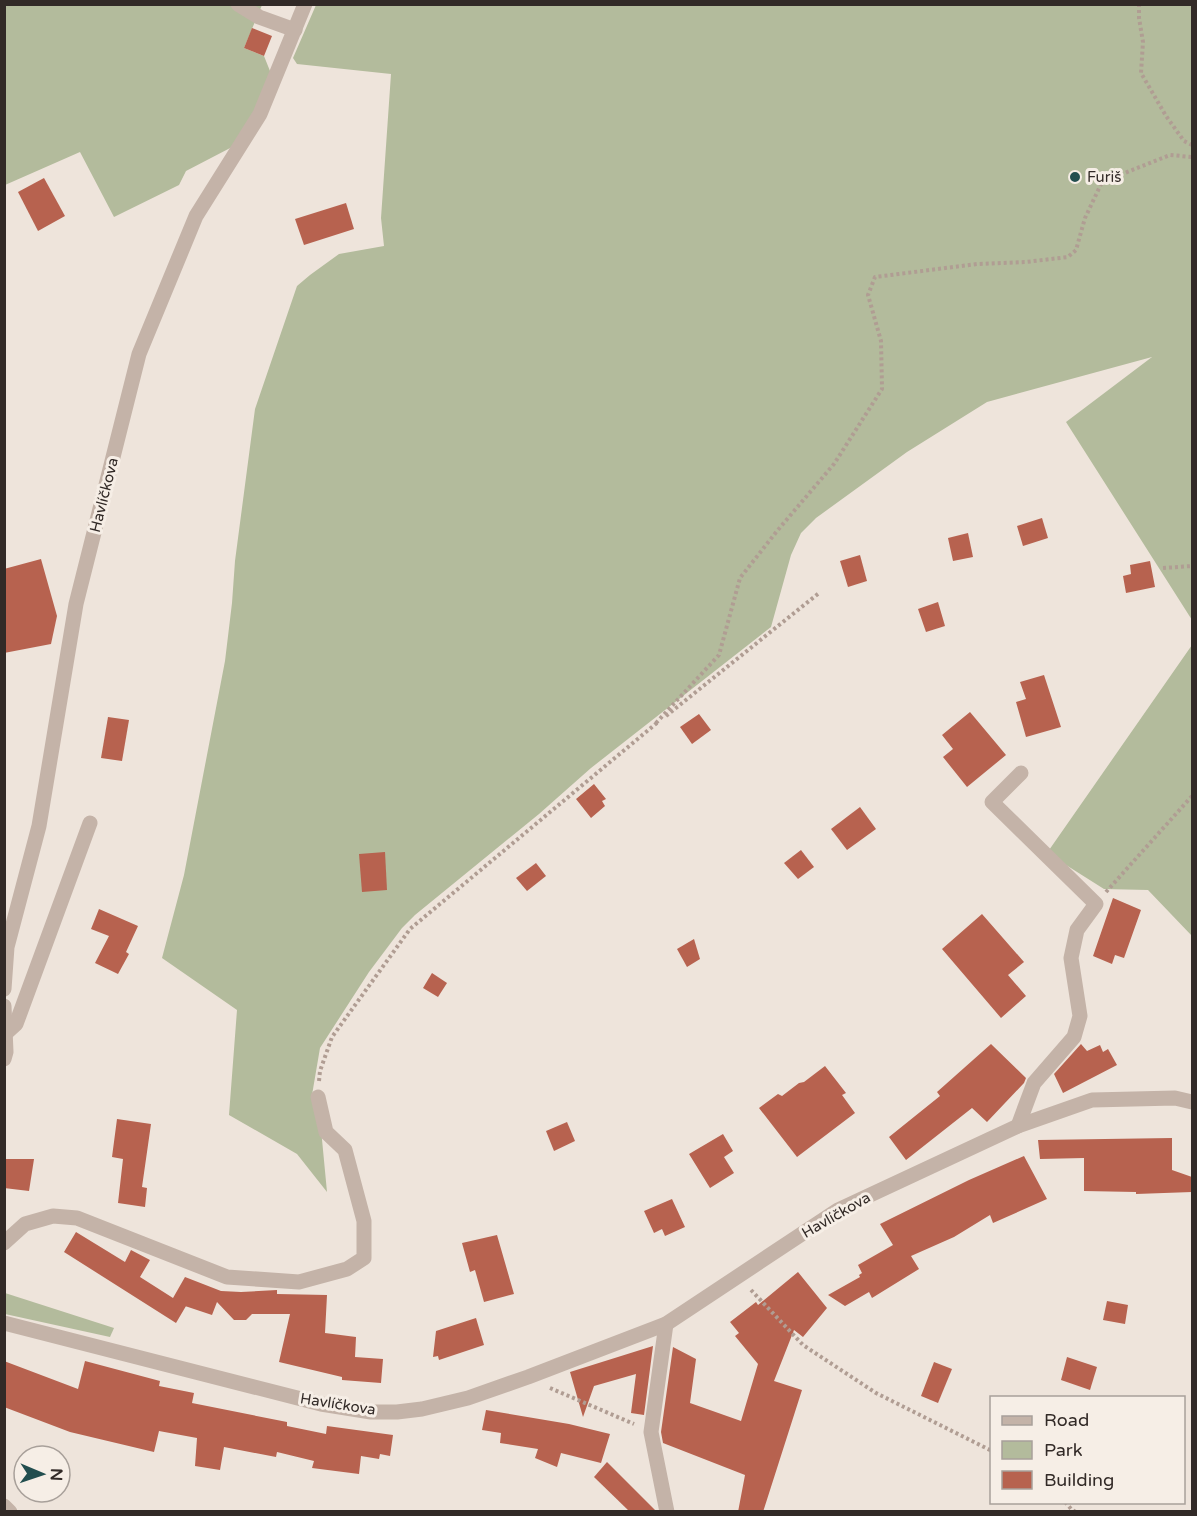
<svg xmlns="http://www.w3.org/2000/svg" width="1197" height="1516" font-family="'Varela Round',sans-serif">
<rect width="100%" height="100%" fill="#eee4db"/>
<g fill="#b3bb9c">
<path d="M 4,5 L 262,5 L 244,48 L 264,56 L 272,76 L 260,104 L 234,146 L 186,171 L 179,185 L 114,217 L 80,152 L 5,185 Z"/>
<path d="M 316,5 L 1192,5 L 1192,620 L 1066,422 L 1152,357 L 987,402 L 907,452 L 816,518 L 801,533 L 791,555 L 771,627 L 591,768 L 539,814 L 415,915 L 402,928 L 369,972 L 320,1048 L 312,1095 L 321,1129 L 327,1192 L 297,1154 L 229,1115 L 237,1010 L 162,958 L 184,875 L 225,661 L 232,603 L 235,561 L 255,409 L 297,286 L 310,275 L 339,254 L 384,246 L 381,218 L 391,74 L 297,64 L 293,58 Z"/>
<path d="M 1192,645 L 1192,936 L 1148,890 L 1104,889 L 1047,853 Z"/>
<path d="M 5,1293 L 114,1328 L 110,1337 L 5,1314 Z"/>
</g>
<g fill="#b7624f">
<path d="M 252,28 L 272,36 L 264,56 L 244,48 Z"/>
<path d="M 44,178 L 65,216 L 38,231 L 18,192 Z"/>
<path d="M 346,203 L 354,229 L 304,245 L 295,219 Z"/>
<path d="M 1042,518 L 1048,538 L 1023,546 L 1017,526 Z"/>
<path d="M 968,533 L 973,557 L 953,561 L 948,538 Z"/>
<path d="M 860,555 L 867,581 L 848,587 L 840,561 Z"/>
<path d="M 41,559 L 57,616 L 51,644 L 4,653 L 4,569 Z"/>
<path d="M 1150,561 L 1155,587 L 1126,593 L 1123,576 L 1131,574 L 1130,565 Z"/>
<path d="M 938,602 L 945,626 L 926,632 L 918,609 Z"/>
<path d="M 1044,675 L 1061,727 L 1026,737 L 1016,702 L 1026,699 L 1020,682 Z"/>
<path d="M 970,712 L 1006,755 L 967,787 L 943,757 L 953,749 L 942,735 Z"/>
<path d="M 699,714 L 711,730 L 692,744 L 680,727 Z"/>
<path d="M 108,717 L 129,720 L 122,761 L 101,758 Z"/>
<path d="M 594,784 L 606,799 L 602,801 L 605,806 L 591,818 L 576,799 Z"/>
<path d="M 860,807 L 876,829 L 847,850 L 831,829 Z"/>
<path d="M 801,850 L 814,867 L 798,879 L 784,863 Z"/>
<path d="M 385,852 L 387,890 L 362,892 L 359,854 Z"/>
<path d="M 536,863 L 546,876 L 527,891 L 516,878 Z"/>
<path d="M 1113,898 L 1141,910 L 1124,958 L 1115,955 L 1112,964 L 1093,956 Z"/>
<path d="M 99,909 L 138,926 L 126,952 L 129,954 L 118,974 L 95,963 L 109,936 L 91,929 Z"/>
<path d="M 982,914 L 1024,962 L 1008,975 L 1026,996 L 1001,1018 L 942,949 Z"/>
<path d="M 694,939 L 700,959 L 687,967 L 677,949 Z"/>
<path d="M 432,973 L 447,983 L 438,997 L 423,988 Z"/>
<path d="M 991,1044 L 1026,1078 L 1024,1083 L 987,1122 L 972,1108 L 906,1160 L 889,1137 L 940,1096 L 937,1092 Z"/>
<path d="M 1081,1044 L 1087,1051 L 1100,1045 L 1103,1052 L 1108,1049 L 1117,1065 L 1063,1093 L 1054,1074 Z"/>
<path d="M 825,1066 L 846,1093 L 842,1095 L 855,1113 L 797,1157 L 759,1108 L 778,1094 L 782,1096 L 799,1083 L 804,1082 Z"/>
<path d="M 117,1119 L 151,1124 L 142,1187 L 147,1188 L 145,1207 L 118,1203 L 123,1159 L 112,1157 Z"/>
<path d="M 567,1122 L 575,1141 L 554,1151 L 546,1131 Z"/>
<path d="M 723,1134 L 733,1151 L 724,1157 L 734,1173 L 710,1188 L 689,1154 Z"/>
<path d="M 1172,1138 L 1172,1170 L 1192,1177 L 1192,1192 L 1136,1194 L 1136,1192 L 1084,1191 L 1084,1158 L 1040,1159 L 1038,1140 Z"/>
<path d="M 1024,1156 L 1047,1199 L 993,1223 L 990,1215 L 954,1237 L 911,1256 L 919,1269 L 872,1298 L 869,1292 L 845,1306 L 828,1295 L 860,1277 L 859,1275 L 862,1273 L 858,1265 L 893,1245 L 880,1224 L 969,1180 Z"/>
<path d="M 4,1159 L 34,1159 L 29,1191 L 4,1188 Z"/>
<path d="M 672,1199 L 685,1227 L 665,1236 L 662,1229 L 654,1233 L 644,1211 Z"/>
<path d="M 76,1232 L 125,1262 L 131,1250 L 150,1260 L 140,1277 L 173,1298 L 185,1277 L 221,1291 L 241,1292 L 277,1290 L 277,1294 L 327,1295 L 325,1333 L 356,1337 L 355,1357 L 383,1359 L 381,1383 L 342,1380 L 342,1377 L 279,1362 L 290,1314 L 252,1314 L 246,1320 L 234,1320 L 217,1302 L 212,1315 L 185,1306 L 186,1306 L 176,1323 L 64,1252 Z"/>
<path d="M 497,1235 L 514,1294 L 484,1302 L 475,1270 L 470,1272 L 462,1243 Z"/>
<path d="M 798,1272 L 827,1308 L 803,1337 L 794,1330 L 774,1381 L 802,1390 L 763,1512 L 738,1512 L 745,1475 L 663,1443 L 661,1432 L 673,1347 L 696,1359 L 690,1403 L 741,1421 L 758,1364 L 735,1336 L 739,1333 L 730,1322 L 756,1302 L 758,1305 Z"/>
<path d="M 1107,1301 L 1128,1305 L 1125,1324 L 1103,1320 Z"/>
<path d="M 476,1318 L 484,1345 L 439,1360 L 438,1356 L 433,1357 L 436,1331 Z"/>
<path d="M 653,1346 L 644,1415 L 631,1413 L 636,1374 L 594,1386 L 583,1417 L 570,1372 Z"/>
<path d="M 1067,1357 L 1097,1367 L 1090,1390 L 1061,1380 Z"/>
<path d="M 4,1361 L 78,1389 L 85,1361 L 160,1381 L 159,1386 L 194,1393 L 192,1403 L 287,1422 L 287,1426 L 326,1434 L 327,1426 L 393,1435 L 390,1456 L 380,1454 L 379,1459 L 361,1456 L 359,1474 L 312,1468 L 314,1461 L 277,1452 L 276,1457 L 224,1447 L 220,1470 L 195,1466 L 197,1438 L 159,1431 L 154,1452 L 70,1432 L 4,1407 Z"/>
<path d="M 934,1362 L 952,1369 L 938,1403 L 921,1396 Z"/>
<path d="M 486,1410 L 569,1424 L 610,1434 L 601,1463 L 561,1453 L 557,1467 L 535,1458 L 538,1449 L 500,1443 L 501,1433 L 482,1430 Z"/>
<path d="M 607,1462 L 657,1512 L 630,1512 L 594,1477 Z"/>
</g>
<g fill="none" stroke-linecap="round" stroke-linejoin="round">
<g stroke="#b09d93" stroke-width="4" stroke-dasharray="3 3" stroke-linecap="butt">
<path d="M 1139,4 L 1139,18 L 1143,42 L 1141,73 L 1166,116 L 1184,141 L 1192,145"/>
<path d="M 1163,568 L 1192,566"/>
<path d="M 666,716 L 819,593"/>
<path d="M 656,723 L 719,655 L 740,578 L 777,531 L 834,464 L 882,389 L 881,341 L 868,295 L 875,277 L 977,264 L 1026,262 L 1068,257 L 1076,250 L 1085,218 L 1102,182 L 1170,155 L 1192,157"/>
<path d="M 1106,892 L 1192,796"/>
<path d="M 319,1081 L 320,1071 L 332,1037 L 410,929 L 658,722"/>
<path d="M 751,1290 L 803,1345 L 876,1393 L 992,1451"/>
<path d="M 550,1388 L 634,1424"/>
<path d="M 1065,1502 L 1072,1510 L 1076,1512"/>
</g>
<g stroke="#c4b3a8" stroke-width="15">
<path d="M 238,4 L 259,17 L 295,30"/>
<path d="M 4,989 L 7,947 L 39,826 L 76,604 L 139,354 L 196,216 L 260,114 L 305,4"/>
<path d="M 4,1006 L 6,1052 L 4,1059"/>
<path d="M 5,1034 L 16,1024 L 90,823"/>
<path d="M 1018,1126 L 1034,1083 L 1074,1037 L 1080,1016 L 1071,958 L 1077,930 L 1096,904 L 992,802 L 1021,773"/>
<path d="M 4,1243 L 25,1224 L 53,1216 L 77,1218 L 227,1277 L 299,1282 L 347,1269 L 364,1258 L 364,1221 L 345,1150 L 326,1132 L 318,1097"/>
<path d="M 4,1323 L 321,1404 L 371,1412 L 397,1412 L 422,1409 L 468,1398 L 528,1377 L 666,1324 L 838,1210 L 1018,1126 L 1092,1100 L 1175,1098 L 1192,1102"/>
<path d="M 666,1324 L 651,1432 L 667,1512"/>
<path d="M 4,1506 L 10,1512"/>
</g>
</g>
<circle fill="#224e4f" stroke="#f6eee6" stroke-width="2" cx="1075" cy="177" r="6"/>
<g text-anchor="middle" stroke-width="6" stroke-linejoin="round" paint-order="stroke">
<g font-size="15" fill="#322a27" stroke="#f6eee6" text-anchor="start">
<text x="1087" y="182">Furiš</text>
</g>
<g font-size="15" fill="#322a27" stroke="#f6eee6">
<text transform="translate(104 495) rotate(-76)" y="5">Havlíčkova</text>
<text transform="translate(836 1215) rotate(-30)" y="5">Havlíčkova</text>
<text transform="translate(338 1404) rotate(9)" y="5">Havlíčkova</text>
</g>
</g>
<rect width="1197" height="1516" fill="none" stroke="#322a27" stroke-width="12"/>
<rect x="990" y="1396" width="195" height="108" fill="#f6eee6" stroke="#a8a09a" stroke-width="1.5"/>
<rect x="1002" y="1416" width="30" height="9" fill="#c4b3a8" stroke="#a8a09a" stroke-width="1.5"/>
<text x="1044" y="1426" font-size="18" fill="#322a27">Road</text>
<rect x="1002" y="1441" width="30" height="18" fill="#b3bb9c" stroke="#a8a09a" stroke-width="1.5"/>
<text x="1044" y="1456" font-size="18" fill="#322a27">Park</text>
<rect x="1002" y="1471" width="30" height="18" fill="#b7624f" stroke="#a8a09a" stroke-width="1.5"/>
<text x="1044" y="1486" font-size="18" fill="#322a27">Building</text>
<g transform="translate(42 1474) rotate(92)"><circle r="28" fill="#f6eee6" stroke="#a8a09a" stroke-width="1.5"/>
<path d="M0-4.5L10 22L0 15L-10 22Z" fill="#224e4f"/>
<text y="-9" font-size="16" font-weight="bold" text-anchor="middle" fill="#322a27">N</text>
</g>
</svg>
